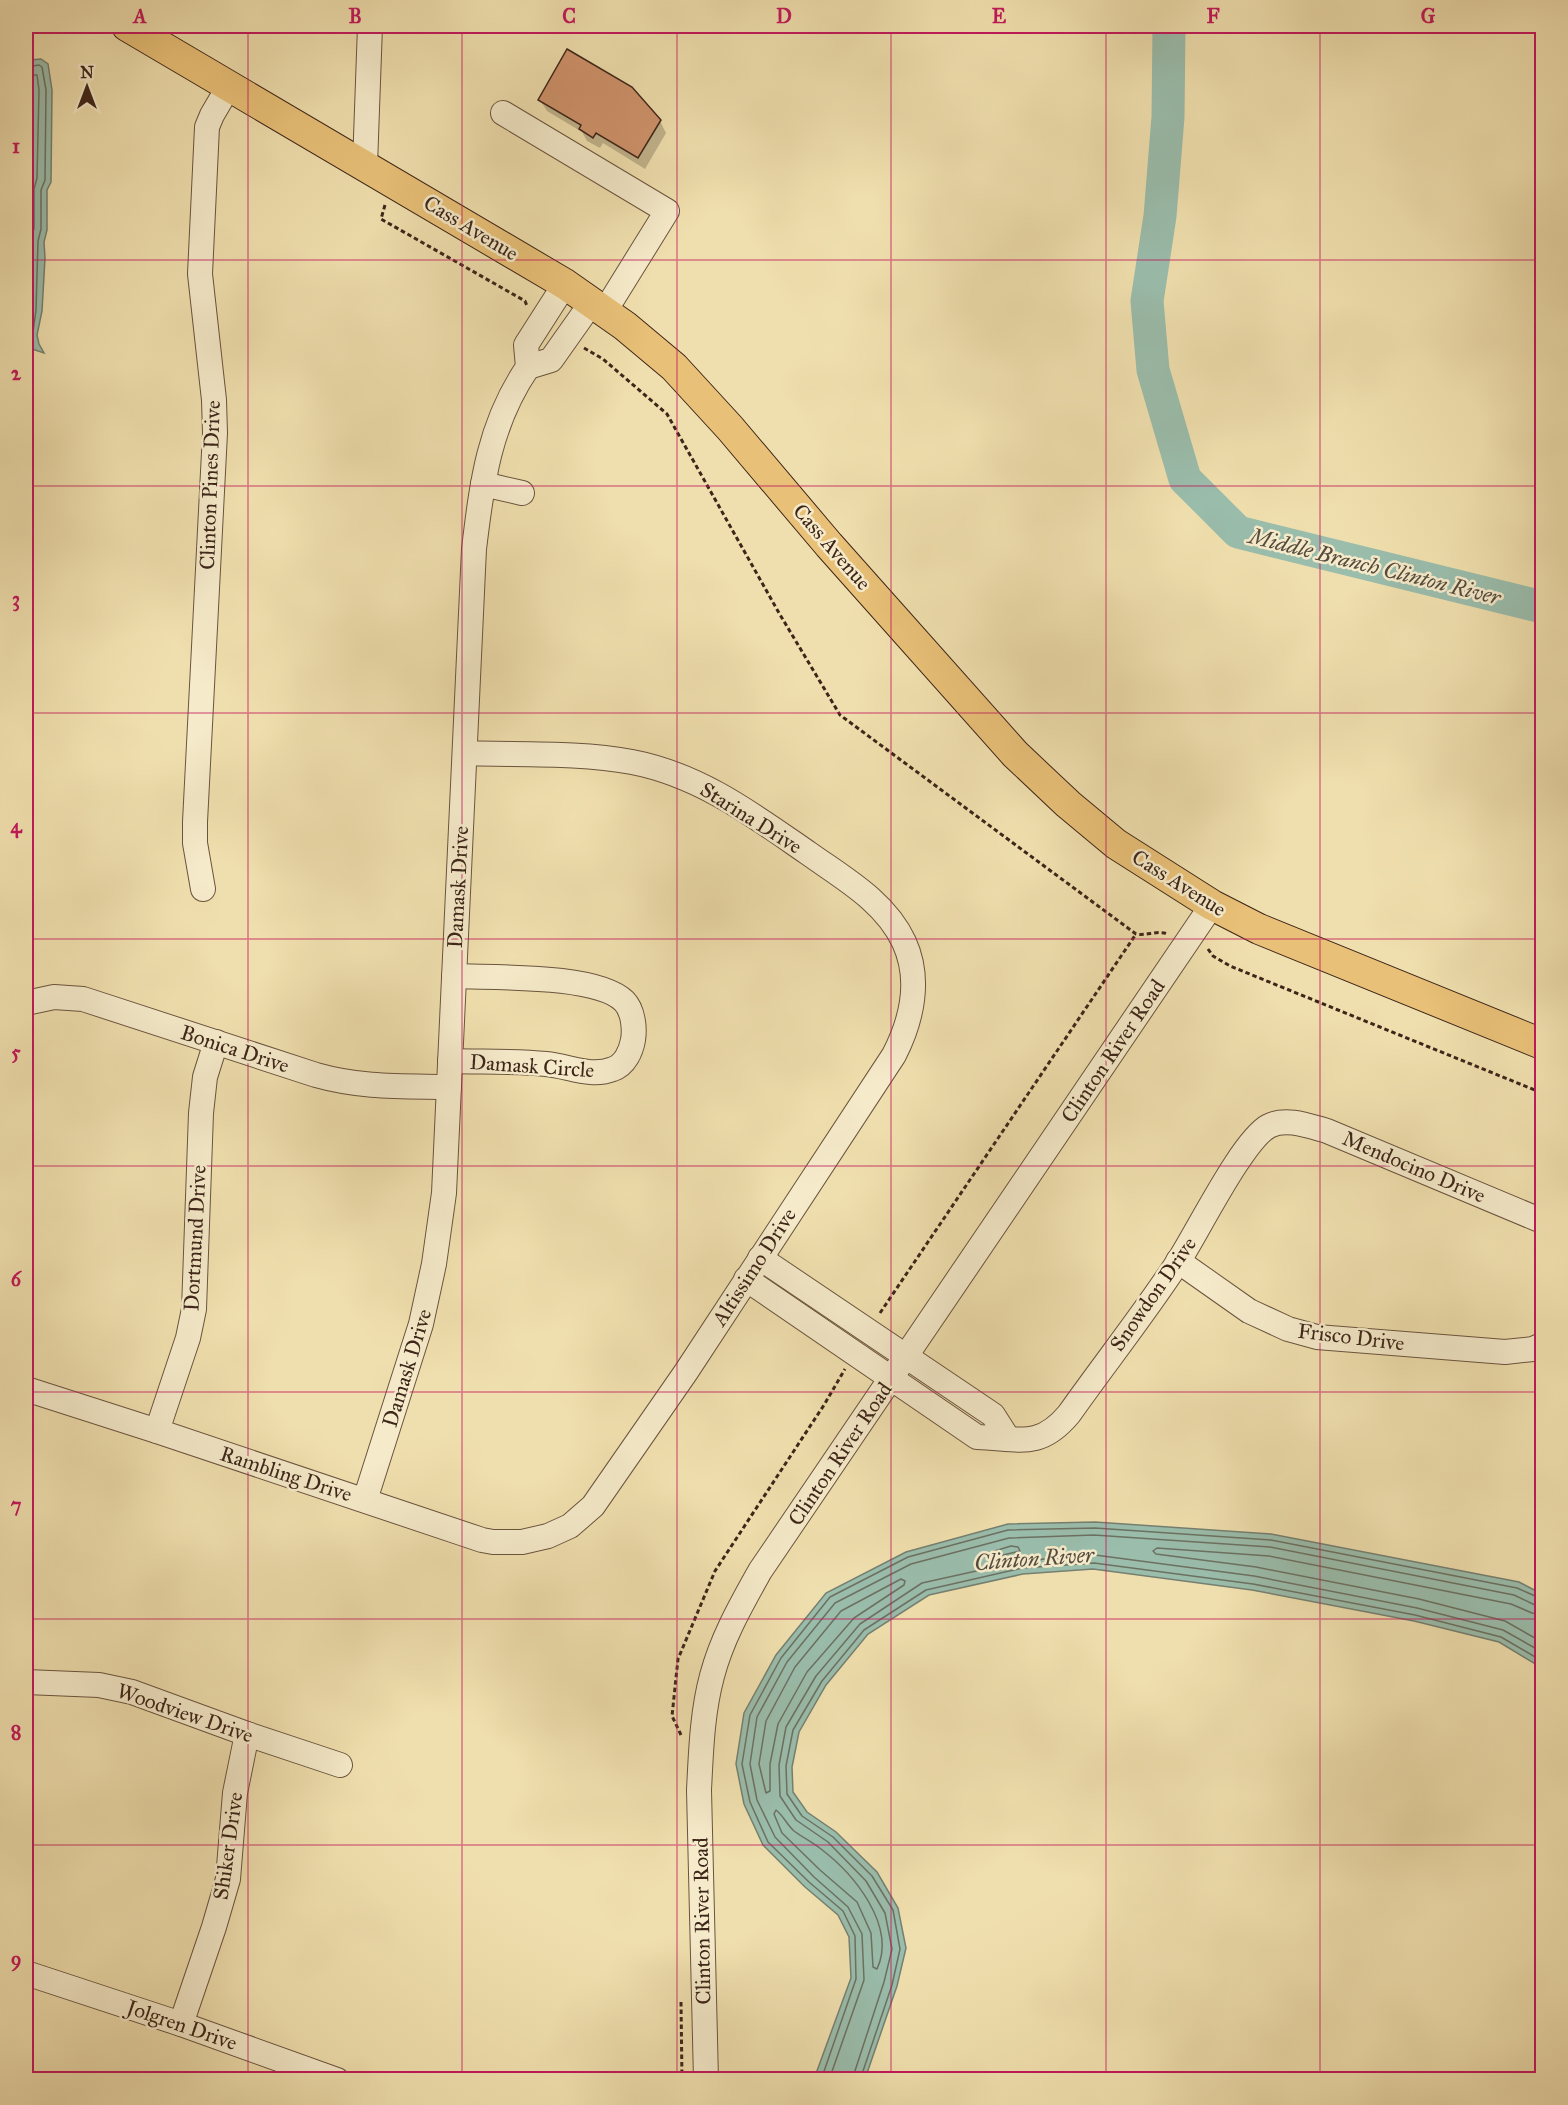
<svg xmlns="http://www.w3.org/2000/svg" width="1568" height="2105" font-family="'IM FELL Great Primer',serif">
<rect width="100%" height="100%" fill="#f0dfae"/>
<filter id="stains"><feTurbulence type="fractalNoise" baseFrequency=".00333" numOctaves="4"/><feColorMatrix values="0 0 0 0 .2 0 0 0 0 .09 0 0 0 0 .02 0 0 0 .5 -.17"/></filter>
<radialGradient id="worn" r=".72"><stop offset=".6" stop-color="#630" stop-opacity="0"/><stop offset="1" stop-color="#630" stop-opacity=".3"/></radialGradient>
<g fill="#9abdac" stroke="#758071" stroke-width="1.5">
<path d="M 41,59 L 48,64 L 52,90 L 51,182 L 47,190 L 47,230 L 44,242 L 45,258 L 42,311 L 37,335 L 39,344 L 44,353 L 26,347 L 26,64 L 29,60 Z"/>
<path d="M 1095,1522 L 1271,1534 L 1519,1582 L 1542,1594 L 1542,1668 L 1499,1642 L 1414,1621 L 1252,1590 L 1093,1569 L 1023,1574 L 929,1595 L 868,1634 L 826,1685 L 799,1732 L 792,1767 L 793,1792 L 807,1812 L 836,1832 L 877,1872 L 898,1908 L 906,1948 L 897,1986 L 865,2079 L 814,2079 L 851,1978 L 849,1937 L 838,1915 L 805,1887 L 763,1845 L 744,1804 L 736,1764 L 744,1713 L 776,1655 L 826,1593 L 906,1552 L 1008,1524 Z"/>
</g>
<path fill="#0003" d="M 540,100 L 660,121 L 666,133 L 645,169 L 603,143 L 600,148 L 587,141 L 582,132 L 547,111 Z"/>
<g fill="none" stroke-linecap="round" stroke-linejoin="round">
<g stroke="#6c7162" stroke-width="1.5">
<path d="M 26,67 L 39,65 L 42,67 L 46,90 L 45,180 L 41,190 L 41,229 L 38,241 L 36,310 L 32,339 L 26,341"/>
<path d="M 26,75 L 37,75 L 39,90 L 37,178 L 34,189 L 34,228 L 31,240 L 31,258 L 26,325"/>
<path d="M 26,84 L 29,85 L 30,91 L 28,176 L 26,184"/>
<path d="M 1011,1546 L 1018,1547 L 1020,1551 L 990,1558 L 987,1557 L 988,1553 Z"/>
<path d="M 901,1579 L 905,1581 L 904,1585 L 854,1618 L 807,1672 L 778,1724 L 770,1764 L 770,1791 L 766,1793 L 759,1764 L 766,1721 L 795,1667 L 841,1611 Z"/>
<path d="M 1542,1615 L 1532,1613 L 1511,1604 L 1269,1556 L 1157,1548 L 1153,1551 L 1156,1554 L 1256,1567 L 1419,1599 L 1505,1621 L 1542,1642"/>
<path d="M 776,1810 C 783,1815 787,1825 794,1831 C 802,1837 812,1842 821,1849 C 854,1874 897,1926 877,1969 L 873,1967 L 871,1933 L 857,1902 L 820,1870 L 782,1833 L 774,1814 Z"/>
<path d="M 821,2080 L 856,1979 L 855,1936 L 843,1911 L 809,1882 L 768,1842 L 750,1802 L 742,1764 L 750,1715 L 781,1658 L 830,1597 L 908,1557 L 1008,1530 L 1095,1528 L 1271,1540 L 1517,1588 L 1542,1599"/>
<path d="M 829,2080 L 864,1980 L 862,1934 L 848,1907 L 814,1877 L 775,1837 L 757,1800 L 750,1764 L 757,1717 L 787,1662 L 835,1603 L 911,1564 L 1009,1538 L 1094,1535 L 1270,1547 L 1514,1595 L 1535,1605 L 1542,1606"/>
<path d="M 852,2080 L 884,1982 L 892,1949 L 885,1913 L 866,1881 L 828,1842 L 796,1820 L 780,1796 L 779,1765 L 786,1727 L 816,1676 L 860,1624 L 922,1583 L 1021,1561 L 1095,1555 L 1254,1576 L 1417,1608 L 1503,1630 L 1542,1652"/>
<path d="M 860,2080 L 892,1985 L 900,1949 L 893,1910 L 872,1876 L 833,1837 L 802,1816 L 787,1794 L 786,1766 L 793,1730 L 822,1681 L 864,1630 L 926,1590 L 1022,1568 L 1094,1563 L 1253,1584 L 1415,1615 L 1501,1637 L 1542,1661"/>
</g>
<path stroke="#9abdac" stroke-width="33" d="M 1169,26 L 1168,117 L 1160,216 L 1147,301 L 1153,370 L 1185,479 L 1238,532 L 1542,607"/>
</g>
<path fill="#cf926b" stroke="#3d2519" stroke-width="1.5" d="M 567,49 L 632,87 L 661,120 L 638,158 L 596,133 L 593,138 L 579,129 L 581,125 L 538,100 Z"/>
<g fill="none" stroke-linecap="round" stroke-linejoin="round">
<defs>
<g id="minor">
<path d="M 503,113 L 667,211 L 605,311"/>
<path d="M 365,165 L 370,26"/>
<path d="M 528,367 L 551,360 L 592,302"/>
<path d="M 483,484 L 522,493"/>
<path d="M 203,889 L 195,843 L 195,822 L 215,433 L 214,400 L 200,274 L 207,127 L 212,115 L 229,86"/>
<path d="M 26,1003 L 54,997 L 83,999 L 316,1075 C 362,1088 402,1086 449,1087"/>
<path d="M 450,1061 C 482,1062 515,1061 546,1064 C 569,1066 591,1078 613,1069 C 625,1065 631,1051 633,1040 C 635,1028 633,1010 624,1001 C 596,974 494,978 454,976"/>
<path d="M 760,1258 L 993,1415 L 1007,1437"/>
<path d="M 1178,1261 L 1249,1311 L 1288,1329 L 1317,1337 L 1505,1352 L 1533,1349 L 1542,1345"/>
<path d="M 746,1279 L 977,1437 C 1018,1438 1039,1450 1069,1414 C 1105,1363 1144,1314 1178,1262 C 1197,1233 1243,1139 1269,1126 C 1286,1117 1309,1126 1327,1131 L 1542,1221"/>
<path d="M 26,1389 L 157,1431 L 482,1540 L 493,1542 L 522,1542 L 548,1536 L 570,1526 L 593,1506 L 686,1372 L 894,1055 C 912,1020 921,979 904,942 C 885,901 843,878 808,853 C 753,815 700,775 632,762 C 580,752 518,755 465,753"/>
<path d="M 157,1431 L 188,1338 L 194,1309 L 201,1113 L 205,1077 L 216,1042"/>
<path d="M 365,1500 L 421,1324 L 434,1264 L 444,1193 L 474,549 C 482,482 489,424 528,367 L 526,345 L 565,284"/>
<path d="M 26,1682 L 99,1685 L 132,1692 L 247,1734 L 340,1765"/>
<path d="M 26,1973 L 181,2024 L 337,2080"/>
<path d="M 181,2024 L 214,1927 L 228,1879 L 235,1793 L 247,1734"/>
<path d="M 706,2080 L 699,1790 C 701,1752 702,1713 712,1676 C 722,1638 741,1605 760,1571 L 1212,905"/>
</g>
<path id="major" d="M 127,26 L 565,284 L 625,326 L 674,367 L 730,428 L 829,545 L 1015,754 L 1068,804 L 1116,844 L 1212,905 L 1259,929 L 1542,1044"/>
</defs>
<use href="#minor" stroke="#6a543e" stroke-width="26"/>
<use href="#major" stroke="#3d2519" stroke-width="32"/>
<g stroke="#3d2519" stroke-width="3" stroke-dasharray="4.5 3" stroke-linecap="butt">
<path d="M 385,205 L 381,219 L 525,301 L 527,306"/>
<path d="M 584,348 L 603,359 L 667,414 L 779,613 L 840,715 L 1136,934 C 1147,936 1157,930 1168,934"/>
<path d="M 1208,949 L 1213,956 L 1230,966 L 1542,1093"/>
<path d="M 880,1313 L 1136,934"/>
<path d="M 681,1735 L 672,1716 L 678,1659 L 715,1571 L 824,1405 L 845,1369"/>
<path d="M 681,2002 L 682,2080"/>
</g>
<use href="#minor" stroke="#f5eaca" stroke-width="24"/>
<use href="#major" stroke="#e8c077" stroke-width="30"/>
</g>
<path fill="none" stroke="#c2185b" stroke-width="1.5" stroke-opacity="0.55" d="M 248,26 L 248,2080M 462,26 L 462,2080M 677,26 L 677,2080M 891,26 L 891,2080M 1106,26 L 1106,2080M 1320,26 L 1320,2080M 26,260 L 1542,260M 26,486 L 1542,486M 26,713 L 1542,713M 26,939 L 1542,939M 26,1166 L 1542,1166M 26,1392 L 1542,1392M 26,1619 L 1542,1619M 26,1845 L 1542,1845"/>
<g text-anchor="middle" stroke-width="5" stroke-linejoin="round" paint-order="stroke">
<g font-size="21" fill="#3d2519" stroke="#f5eaca">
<text transform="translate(471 228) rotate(31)" y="7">Cass Avenue</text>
<text transform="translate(210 485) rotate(-88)" y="7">Clinton Pines Drive</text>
<text transform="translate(832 547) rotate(49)" y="7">Cass Avenue</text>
<text transform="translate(751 818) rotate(32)" y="7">Starina Drive</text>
<text transform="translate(1179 883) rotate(32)" y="7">Cass Avenue</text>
<text transform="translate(458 887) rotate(-87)" y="7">Damask Drive</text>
<text transform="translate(235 1049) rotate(18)" y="7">Bonica Drive</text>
<text transform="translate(1113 1051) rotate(-56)" y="7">Clinton River Road</text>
<text transform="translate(532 1066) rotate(4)" y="7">Damask Circle</text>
<text transform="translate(1414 1167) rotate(23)" y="7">Mendocino Drive</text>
<text transform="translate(195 1238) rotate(-87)" y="7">Dortmund Drive</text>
<text transform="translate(754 1267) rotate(-57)" y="7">Altissimo Drive</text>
<text transform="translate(1153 1294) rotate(-55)" y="7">Snowdon Drive</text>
<text transform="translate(1351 1337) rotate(7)" y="7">Frisco Drive</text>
<text transform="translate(407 1368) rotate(-73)" y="7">Damask Drive</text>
<text transform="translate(840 1454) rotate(-56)" y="7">Clinton River Road</text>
<text transform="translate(286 1474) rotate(18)" y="7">Rambling Drive</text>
<text transform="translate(185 1713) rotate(19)" y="7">Woodview Drive</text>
<text transform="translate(228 1846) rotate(-82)" y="7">Shiker Drive</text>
<text transform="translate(702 1921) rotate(-91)" y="7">Clinton River Road</text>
<text transform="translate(182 2025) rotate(19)" y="7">Jolgren Drive</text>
</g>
<g font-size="22" font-style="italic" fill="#544b3e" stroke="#f5eaca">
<text transform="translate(1375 566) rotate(14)" y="8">Middle Branch Clinton River</text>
<text transform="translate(1034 1558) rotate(-4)" y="8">Clinton River</text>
</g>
</g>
<rect width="1568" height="2105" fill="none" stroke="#f0dfae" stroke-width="66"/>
<g transform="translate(87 87)" stroke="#f5eaca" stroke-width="4.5" paint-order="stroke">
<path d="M0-4.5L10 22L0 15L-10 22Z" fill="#3d2519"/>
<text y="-9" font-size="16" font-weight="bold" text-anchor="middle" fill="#3d2519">N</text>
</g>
<rect x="33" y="33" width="1502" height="2039" fill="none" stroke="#c2185b" stroke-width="2"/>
<g font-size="20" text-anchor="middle" font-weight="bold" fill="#c2185b">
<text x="140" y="23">A</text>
<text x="355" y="23">B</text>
<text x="569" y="23">C</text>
<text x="784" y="23">D</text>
<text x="999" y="23">E</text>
<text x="1213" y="23">F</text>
<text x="1428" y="23">G</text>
<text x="16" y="153">1</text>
<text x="16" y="380">2</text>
<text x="16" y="606">3</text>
<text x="16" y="833">4</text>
<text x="16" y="1059">5</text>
<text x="16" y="1286">6</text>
<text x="16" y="1512">7</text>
<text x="16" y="1739">8</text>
<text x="16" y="1966">9</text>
</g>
<rect width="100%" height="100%" filter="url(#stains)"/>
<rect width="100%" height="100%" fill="url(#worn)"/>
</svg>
